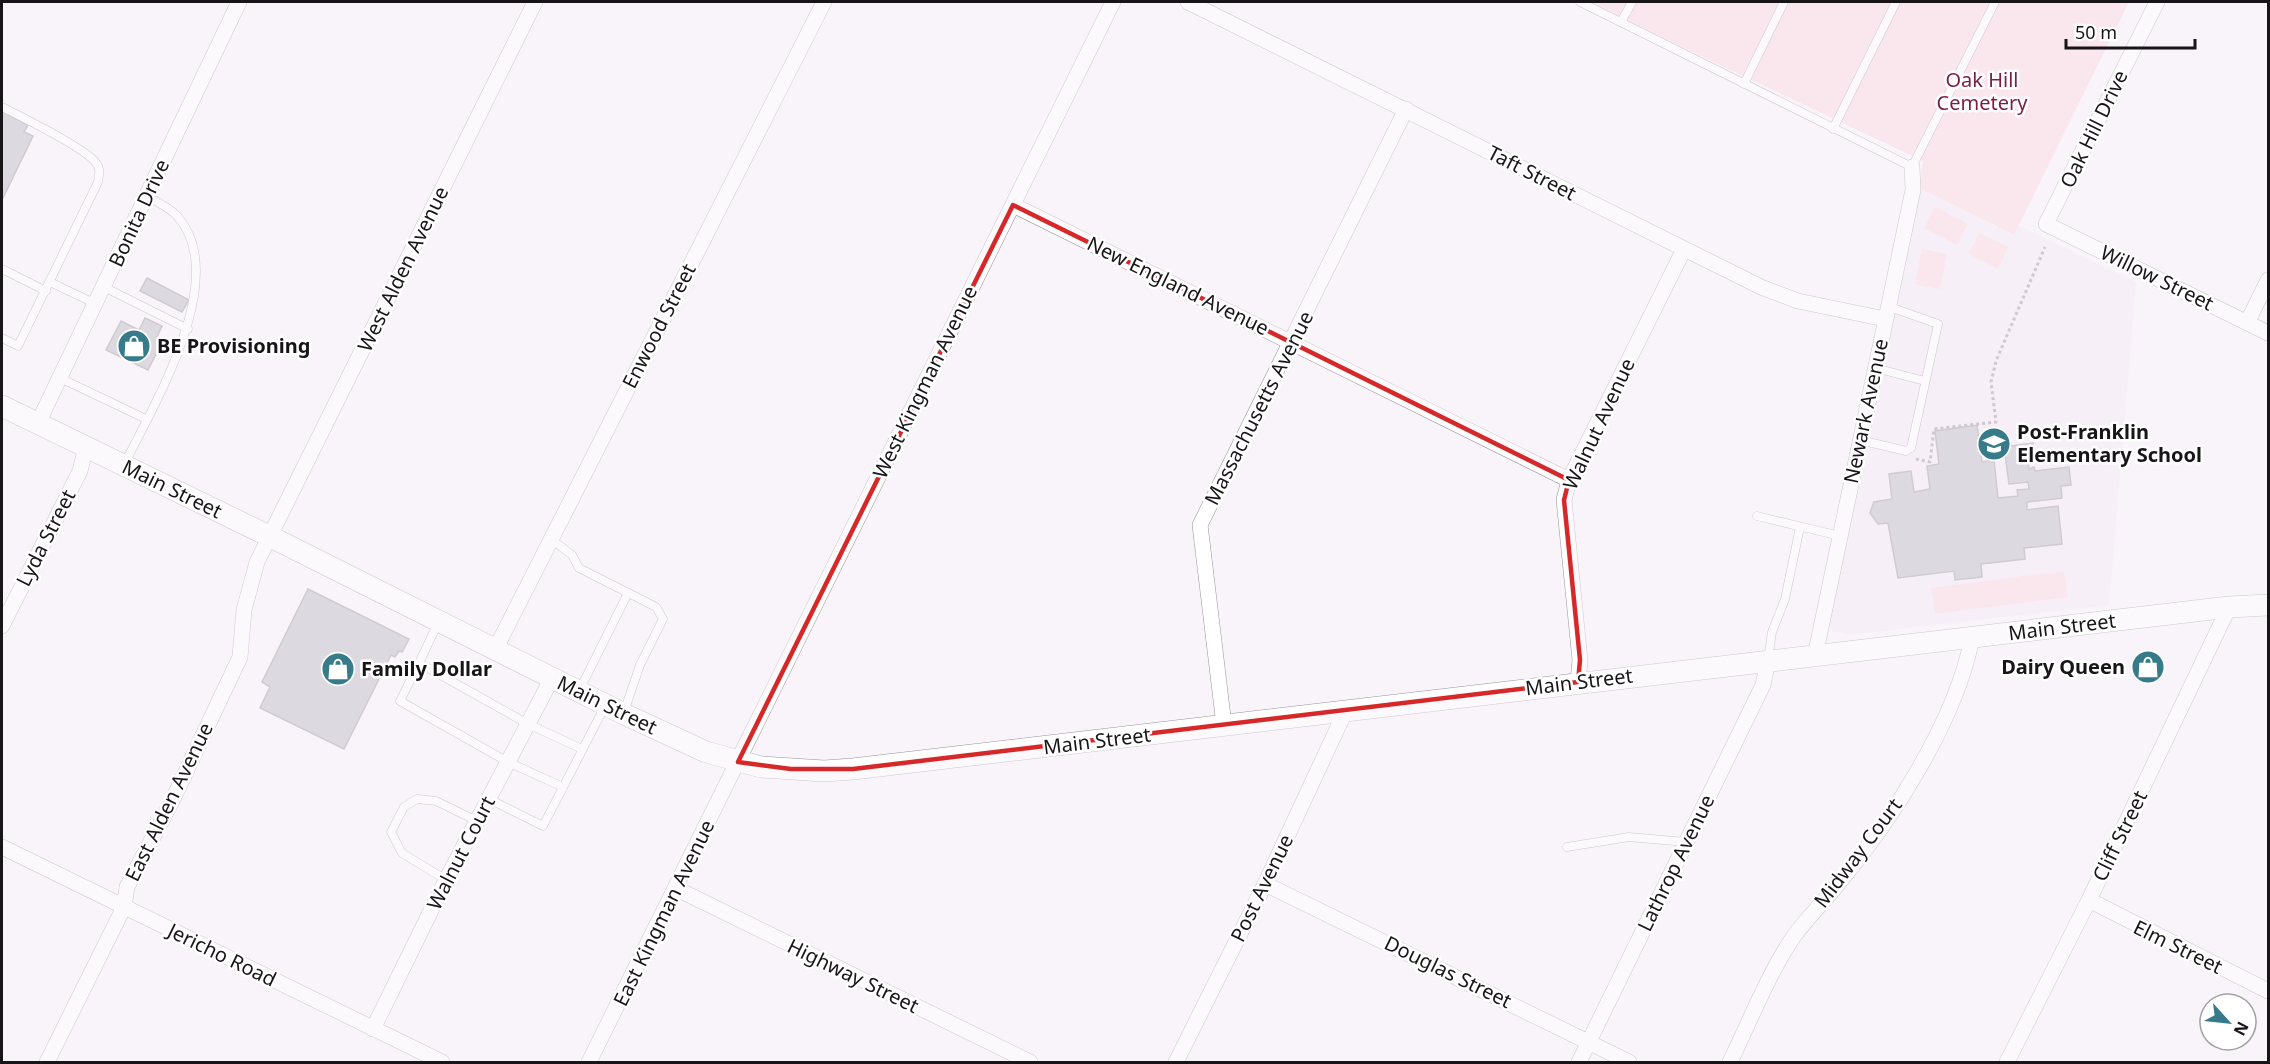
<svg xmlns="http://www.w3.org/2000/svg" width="2270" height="1064" font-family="'Noto Sans',sans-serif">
<rect width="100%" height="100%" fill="#f9f4f9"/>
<path fill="#f2e8f3" d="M 1919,188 L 2013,235 L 2018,225 L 2136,282 L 2109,605 L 1848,635 L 1832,631 L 1827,622 Z"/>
<g fill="#f8d8de">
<path d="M 1587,2 L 2129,2 L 2014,235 L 1919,188 L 1923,161 Z"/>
<path d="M 1935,207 L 1968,224 L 1957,245 L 1924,228 Z"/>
<path d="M 1979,233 L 2008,247 L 1998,269 L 1969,254 Z"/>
<path d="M 1922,249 L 1947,254 L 1940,289 L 1915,284 Z"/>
<path d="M 2064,571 L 2068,597 L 1935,614 L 1931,588 Z"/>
</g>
<g fill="#bbb9c0" stroke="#9b999f" stroke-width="1.5">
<path d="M 2,111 L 28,125 L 24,132 L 33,136 L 2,200 Z"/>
<path d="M 147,278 L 189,300 L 182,312 L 140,291 Z"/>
<path d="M 145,318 L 162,326 L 156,339 L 162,342 L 148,370 L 106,350 L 121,321 L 139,330 Z"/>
<path d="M 1977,425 L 1982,462 L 1994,460 L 1998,498 L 2018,496 L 2017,490 L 2029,489 L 2028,482 L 2009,484 L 2004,447 L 2033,443 L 2034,453 L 2027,453 L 2029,469 L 2034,467 L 2035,471 L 2069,467 L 2071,485 L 2061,486 L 2062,498 L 2027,502 L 2027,510 L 2058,506 L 2062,544 L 2024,548 L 2025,559 L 1981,564 L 1982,577 L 1955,580 L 1954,571 L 1898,578 L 1888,523 L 1878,524 L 1870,513 L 1874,502 L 1892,499 L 1889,474 L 1911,471 L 1914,492 L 1930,489 L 1927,466 L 1939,464 L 1935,431 Z"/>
<path d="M 308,589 L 409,639 L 402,652 L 399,651 L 395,657 L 391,655 L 344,749 L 260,708 L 270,687 L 262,682 Z"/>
</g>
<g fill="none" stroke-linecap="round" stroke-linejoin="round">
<defs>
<g id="lane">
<path d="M 1580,2 L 1912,167 L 1995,2"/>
<path d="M 1621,22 L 1632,2"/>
<path d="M 1744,84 L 1784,2"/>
<path d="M 2,107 C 20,116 87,149 96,163 C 101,169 99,175 98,182 L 18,346 L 2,338"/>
<path d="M 1833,129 L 1896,2"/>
<path d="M 2,269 L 46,291"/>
<path d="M 50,282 L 96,304"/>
<path d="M 104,287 L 188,329"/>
<path d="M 1875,368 L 1925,381"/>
<path d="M 60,378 L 146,419"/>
<path d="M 1860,440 L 1906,451 L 1911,448 L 1938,324 L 1887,306"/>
<path d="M 124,465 C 153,406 232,277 177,216 C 169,207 157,202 147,196"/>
<path d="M 1757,516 L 1840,536"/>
<path d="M 551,539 L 572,555 L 579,568 L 656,607 L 663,619 L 640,665 L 624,712"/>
<path d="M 438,623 L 419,663 L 528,724 L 582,749"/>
<path d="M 1768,660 L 1772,632 L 1785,599 L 1800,527"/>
<path d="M 419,663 L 400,701 L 508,762 L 563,787"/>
<path d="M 579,691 L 628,593"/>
<path d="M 489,799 L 543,826 L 605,706"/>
<path d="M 1567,847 L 1629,837 L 1686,842"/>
<path d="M 446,880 L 402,853 L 391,832 L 404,807 L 417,799 L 436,801 L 477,821"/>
</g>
<g id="street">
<path d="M 1188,2 L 1761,287 L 1798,301 L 1885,319"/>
<path d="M 2157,2 L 2046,224 L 2268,333"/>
<path d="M 1013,205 L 1569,480"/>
<path d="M 2247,323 L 2268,280"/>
<path d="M 38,423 L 239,2"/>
<path d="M 2,626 L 80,471 L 86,447"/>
<path d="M 495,650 L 824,2"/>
<path d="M 1815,656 L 1913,190 L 1912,167"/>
<path d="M 1578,682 L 1580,660 L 1564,500 L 1569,480 L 1684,249"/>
<path d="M 1224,725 L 1200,525 L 1406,109"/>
<path d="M 2,847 L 442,1062"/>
<path d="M 1265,884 L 1629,1062"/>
<path d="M 677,889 L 1030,1062"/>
<path d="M 2089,900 L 2268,991"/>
<path d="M 373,1029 L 446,880 L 552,678"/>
<path d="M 47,1062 L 124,907 L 127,887 L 173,799 L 240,657 L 244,610 L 257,562 L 535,2"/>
<path d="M 589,1062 L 1113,2"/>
<path d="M 1176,1062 L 1265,884 L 1345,712"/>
<path d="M 1579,1062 L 1763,685 L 1768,661"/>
<path d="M 1730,1062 C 1750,1021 1768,974 1794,936 C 1807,918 1824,902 1838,884 C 1892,820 1956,721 1972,638"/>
<path d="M 2007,1062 L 2089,900 L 2229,607"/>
</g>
<path id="secondary" d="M 2,406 L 271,537 L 624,714 L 706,752 L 761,767 L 824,771 L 853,769 L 2229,607 L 2268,605"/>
</defs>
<use href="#lane" stroke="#989499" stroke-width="9"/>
<use href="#street" stroke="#989499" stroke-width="16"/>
<use href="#secondary" stroke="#989499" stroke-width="22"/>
<path stroke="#9a969a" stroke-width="3" stroke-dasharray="3 3" stroke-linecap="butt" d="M 1916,459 L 1930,462 L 1934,429 L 1996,422 L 1991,382 L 1996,361 L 2045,247"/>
<use href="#lane" stroke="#fff" stroke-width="8"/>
<use href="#street" stroke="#fff" stroke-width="15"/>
<use href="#secondary" stroke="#fff" stroke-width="21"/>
</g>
<path d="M0 0H2270V1064H0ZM 1013,205 L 1569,480 L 1564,500 L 1580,660 L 1578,682 L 853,769 L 791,769 L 738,762 Z" fill="#f9f4f9" fill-opacity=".55" fill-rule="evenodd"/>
<path fill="none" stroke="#d62828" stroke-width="4.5" stroke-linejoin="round" d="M 1013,205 L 1569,480 L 1564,500 L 1580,660 L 1578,682 L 853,769 L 791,769 L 738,762 Z"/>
<defs>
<symbol id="shop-disc" viewBox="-11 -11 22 22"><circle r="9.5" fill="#377b8a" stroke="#fff"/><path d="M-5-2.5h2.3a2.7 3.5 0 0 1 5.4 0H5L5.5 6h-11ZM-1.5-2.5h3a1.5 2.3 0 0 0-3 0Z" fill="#fff"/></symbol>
<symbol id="school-disc" viewBox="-11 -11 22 22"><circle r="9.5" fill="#377b8a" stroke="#fff"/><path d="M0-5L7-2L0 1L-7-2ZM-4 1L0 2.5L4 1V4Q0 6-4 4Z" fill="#fff"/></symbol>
</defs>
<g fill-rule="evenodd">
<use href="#shop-disc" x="115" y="327" width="38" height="38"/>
<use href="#school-disc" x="1975" y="425" width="38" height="38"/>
<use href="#shop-disc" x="2129" y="648" width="38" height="38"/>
<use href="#shop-disc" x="319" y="650" width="38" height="38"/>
</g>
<g text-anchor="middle" stroke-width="5" stroke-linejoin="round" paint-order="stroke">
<g font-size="20" fill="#7c1e3c" stroke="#fff">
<text x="1982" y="87">Oak Hill<tspan x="1982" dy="23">Cemetery</tspan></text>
</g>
<g font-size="20" fill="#171517" stroke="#fff">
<text transform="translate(2094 129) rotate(-64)" y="7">Oak Hill Drive</text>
<text transform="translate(1532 173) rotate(27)" y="7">Taft Street</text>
<text transform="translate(139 213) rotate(-65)" y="7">Bonita Drive</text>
<text transform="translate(403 269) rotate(-64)" y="7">West Alden Avenue</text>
<text transform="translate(2157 278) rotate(26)" y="7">Willow Street</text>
<text transform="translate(1178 286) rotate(26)" y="7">New England Avenue</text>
<text transform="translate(659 326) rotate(-63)" y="7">Enwood Street</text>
<text transform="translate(925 382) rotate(-64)" y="7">West Kingman Avenue</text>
<text transform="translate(1259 408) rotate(-63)" y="7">Massachusetts Avenue</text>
<text transform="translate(1866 411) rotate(-78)" y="7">Newark Avenue</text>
<text transform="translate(1599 424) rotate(-65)" y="7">Walnut Avenue</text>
<text transform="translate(172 489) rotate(26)" y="7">Main Street</text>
<text transform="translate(46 538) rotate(-63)" y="7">Lyda Street</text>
<text transform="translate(2062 627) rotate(-7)" y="7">Main Street</text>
<text transform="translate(1579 682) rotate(-7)" y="7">Main Street</text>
<text transform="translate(607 705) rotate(26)" y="7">Main Street</text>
<text transform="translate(1097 741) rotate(-7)" y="7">Main Street</text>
<text transform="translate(169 802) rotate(-64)" y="7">East Alden Avenue</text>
<text transform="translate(2120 836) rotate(-64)" y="7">Cliff Street</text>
<text transform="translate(461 853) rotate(-63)" y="7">Walnut Court</text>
<text transform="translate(1858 853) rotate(-53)" y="7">Midway Court</text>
<text transform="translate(1676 863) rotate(-64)" y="7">Lathrop Avenue</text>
<text transform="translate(1262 888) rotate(-64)" y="7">Post Avenue</text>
<text transform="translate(664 913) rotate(-64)" y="7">East Kingman Avenue</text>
<text transform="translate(2178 947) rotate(26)" y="7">Elm Street</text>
<text transform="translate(222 955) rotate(26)" y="7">Jericho Road</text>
<text transform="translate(1448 972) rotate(26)" y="7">Douglas Street</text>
<text transform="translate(853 976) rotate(26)" y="7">Highway Street</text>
</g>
<g font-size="20" font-weight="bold" fill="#171517" stroke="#fff" text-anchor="start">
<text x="157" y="353">BE Provisioning</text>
<text x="2017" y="439">Post-Franklin<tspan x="2017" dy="23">Elementary School</tspan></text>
<text x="2125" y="674" text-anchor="end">Dairy Queen</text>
<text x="361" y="676">Family Dollar</text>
</g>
</g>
<rect width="2270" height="1064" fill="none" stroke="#171517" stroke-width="6"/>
<g transform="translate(2228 1022) rotate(117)"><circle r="28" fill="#ffffff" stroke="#a2a1a2" stroke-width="1.5"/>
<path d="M0-4.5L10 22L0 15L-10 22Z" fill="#377b8a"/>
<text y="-9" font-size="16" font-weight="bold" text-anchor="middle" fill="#171517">N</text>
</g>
<path d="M2066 39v9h129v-9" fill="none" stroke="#171517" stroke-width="3"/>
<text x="2075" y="39" font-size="18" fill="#171517" stroke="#ffffff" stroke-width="4.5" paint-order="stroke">50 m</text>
</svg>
